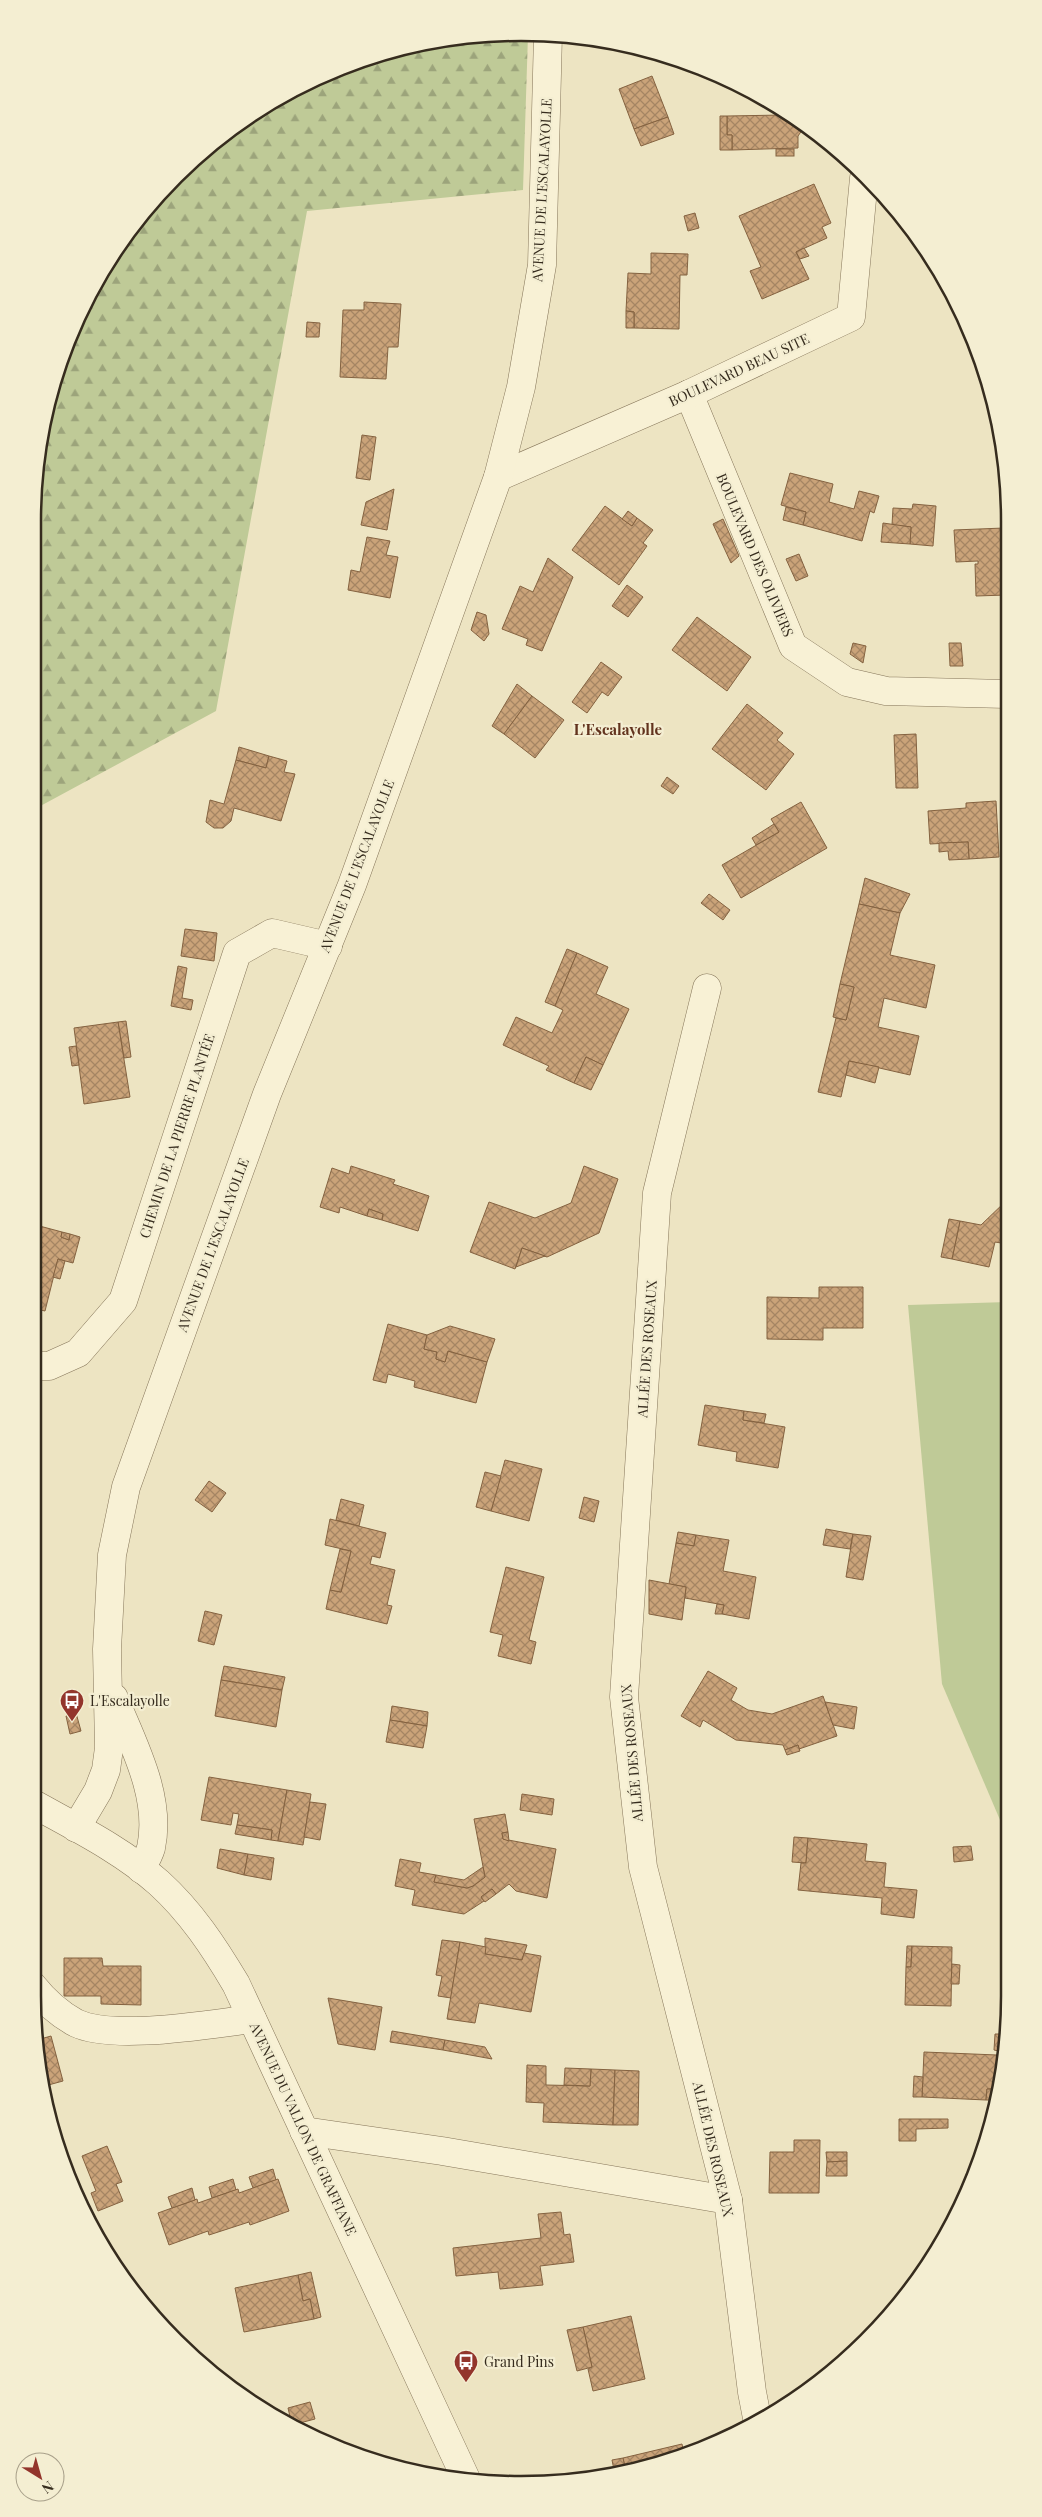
<svg xmlns="http://www.w3.org/2000/svg" width="1042" height="2517" font-family="'Playfair Display',serif">
<defs>
<pattern id="forest-firs" width="22" height="20" patternUnits="userSpaceOnUse" patternTransform="scale(1.25)"><rect width="22" height="20" fill="#bfca97"/><path d="M5 1l3.5 6h-7zM16 11l3.5 6h-7z" fill="#9ca47b"/></pattern>
<pattern id="building-cross-hatch" width="8" height="8" patternUnits="userSpaceOnUse" patternTransform="scale(1.25)"><rect width="8" height="8" fill="#caa379"/><path d="M0 0l8 8M0 8l8-8" fill="none" stroke="#a58563"/></pattern>
</defs>
<rect width="100%" height="100%" fill="#ede4c2"/>
<path fill="#bfca97" d="M 1008,1302 L 1009,1841 L 942,1684 L 908,1305 Z"/>
<g fill="url(#forest-firs)">
<path d="M 489,34 L 528,35 L 523,190 L 307,211 L 216,711 L 33,810 L 32,521 L 37,457 L 58,364 L 98,277 L 154,199 L 223,134 L 305,83 L 394,49 Z"/>
<path d="M 100,2243 L 160,2310 L 163,2328 L 154,2318 Z"/>
</g>
<g fill="url(#building-cross-hatch)" stroke="#846240">
<path d="M 652,76 L 668,117 L 634,129 L 619,89 Z"/>
<path d="M 261,110 L 262,114 L 244,121 Z"/>
<path d="M 786,112 L 805,126 L 798,136 L 798,148 L 732,150 L 732,135 L 727,135 L 727,116 L 784,115 Z"/>
<path d="M 720,116 L 727,116 L 727,135 L 732,135 L 732,150 L 720,150 Z"/>
<path d="M 668,117 L 674,134 L 641,146 L 634,129 Z"/>
<rect x="776" y="149" width="18" height="7"/>
<path d="M 814,184 L 831,223 L 822,227 L 827,238 L 796,252 L 809,279 L 762,299 L 750,271 L 761,267 L 739,216 Z"/>
<path d="M 695,213 L 699,228 L 688,231 L 684,216 Z"/>
<path d="M 804,248 L 809,256 L 800,259 L 796,252 Z"/>
<path d="M 651,253 L 688,254 L 687,275 L 680,275 L 679,329 L 634,328 L 634,312 L 626,311 L 628,273 L 651,274 Z"/>
<path d="M 364,302 L 401,304 L 398,347 L 388,347 L 386,379 L 340,377 L 343,310 L 364,310 Z"/>
<path d="M 626,311 L 634,312 L 634,328 L 626,328 Z"/>
<path d="M 307,322 L 320,323 L 319,337 L 306,337 Z"/>
<path d="M 362,435 L 376,437 L 370,480 L 356,478 Z"/>
<path d="M 790,473 L 833,484 L 829,502 L 854,509 L 859,491 L 879,496 L 874,513 L 870,511 L 862,541 L 803,525 L 806,512 L 781,505 Z"/>
<path d="M 394,489 L 387,530 L 361,525 L 366,502 Z"/>
<path d="M 913,504 L 936,506 L 933,546 L 910,544 L 911,527 L 892,525 L 893,508 L 912,509 Z"/>
<path d="M 605,506 L 632,526 L 637,518 L 653,530 L 643,543 L 647,546 L 619,585 L 572,550 Z"/>
<path d="M 786,507 L 806,512 L 803,525 L 783,520 Z"/>
<path d="M 628,511 L 637,518 L 632,526 L 622,519 Z"/>
<path d="M 723,519 L 739,556 L 731,563 L 713,524 Z"/>
<path d="M 883,523 L 911,527 L 910,544 L 881,542 Z"/>
<path d="M 1004,528 L 1004,549 L 1001,549 L 1001,559 L 1006,559 L 1006,595 L 976,596 L 975,564 L 978,564 L 978,561 L 956,562 L 954,530 Z"/>
<path d="M 367,537 L 390,541 L 386,555 L 398,557 L 390,598 L 348,590 L 351,570 L 360,572 Z"/>
<path d="M 799,554 L 808,576 L 796,581 L 786,559 Z"/>
<path d="M 548,558 L 573,577 L 542,651 L 526,645 L 528,639 L 502,629 L 520,586 L 533,592 Z"/>
<path d="M 627,585 L 643,597 L 628,617 L 612,606 Z"/>
<path d="M 477,612 L 486,615 L 489,634 L 484,641 L 471,630 Z"/>
<path d="M 697,617 L 751,657 L 727,691 L 672,650 Z"/>
<path d="M 853,643 L 866,646 L 863,663 L 850,654 Z"/>
<path d="M 949,643 L 961,643 L 963,666 L 950,666 Z"/>
<path d="M 601,662 L 622,677 L 608,696 L 602,692 L 587,713 L 572,702 Z"/>
<path d="M 517,684 L 532,696 L 504,734 L 492,726 Z"/>
<path d="M 532,696 L 564,720 L 535,758 L 504,734 Z"/>
<path d="M 747,704 L 783,733 L 777,740 L 794,754 L 766,790 L 712,749 Z"/>
<path d="M 916,734 L 918,788 L 896,788 L 894,735 Z"/>
<path d="M 239,747 L 269,756 L 266,768 L 236,760 Z"/>
<path d="M 269,756 L 287,761 L 284,772 L 295,774 L 281,821 L 234,808 L 231,821 L 223,828 L 214,828 L 206,822 L 210,800 L 224,804 L 236,760 L 266,768 Z"/>
<path d="M 667,777 L 679,786 L 673,794 L 661,786 Z"/>
<path d="M 996,801 L 999,857 L 969,859 L 968,842 L 930,844 L 928,811 L 966,808 L 966,803 Z"/>
<path d="M 801,802 L 827,848 L 741,898 L 722,865 L 779,832 L 771,819 Z"/>
<path d="M 774,824 L 779,832 L 756,845 L 752,838 Z"/>
<path d="M 968,842 L 969,859 L 949,860 L 948,851 L 939,852 L 939,843 Z"/>
<path d="M 865,878 L 910,894 L 900,913 L 859,904 Z"/>
<path d="M 709,894 L 730,910 L 723,920 L 701,903 Z"/>
<path d="M 859,904 L 900,913 L 890,955 L 935,965 L 926,1008 L 884,998 L 878,1027 L 919,1036 L 910,1075 L 849,1061 L 841,1097 L 818,1092 L 836,1018 L 846,1020 L 854,987 L 840,984 Z"/>
<path d="M 185,929 L 217,933 L 214,961 L 181,956 Z"/>
<path d="M 567,949 L 577,953 L 555,1006 L 545,1002 Z"/>
<path d="M 577,953 L 608,967 L 596,994 L 629,1009 L 603,1065 L 586,1057 L 574,1083 L 546,1070 L 549,1066 L 503,1045 L 516,1017 L 552,1033 L 563,1010 L 555,1006 Z"/>
<path d="M 178,966 L 187,968 L 182,998 L 193,1000 L 191,1010 L 171,1006 Z"/>
<path d="M 840,984 L 854,987 L 846,1020 L 833,1017 Z"/>
<path d="M 126,1021 L 131,1057 L 124,1058 L 118,1022 Z"/>
<path d="M 118,1022 L 130,1097 L 84,1104 L 74,1028 Z"/>
<path d="M 76,1046 L 79,1065 L 72,1066 L 69,1047 Z"/>
<path d="M 586,1057 L 603,1065 L 591,1090 L 574,1083 Z"/>
<path d="M 849,1061 L 879,1067 L 875,1083 L 846,1075 Z"/>
<path d="M 351,1166 L 395,1180 L 393,1184 L 429,1196 L 418,1231 L 382,1220 L 383,1214 L 369,1209 L 367,1216 L 340,1207 L 339,1213 L 320,1207 L 332,1168 L 349,1174 Z"/>
<path d="M 584,1166 L 618,1179 L 599,1233 L 547,1257 L 522,1248 L 515,1269 L 470,1252 L 489,1202 L 535,1218 L 571,1203 Z"/>
<path d="M 1007,1200 L 1007,1249 L 1001,1243 L 995,1242 L 989,1267 L 952,1259 L 960,1221 L 981,1225 Z"/>
<path d="M 369,1209 L 383,1214 L 382,1220 L 367,1216 Z"/>
<path d="M 949,1219 L 960,1221 L 952,1259 L 941,1257 Z"/>
<path d="M 32,1224 L 62,1232 L 61,1237 L 69,1240 L 70,1234 L 80,1237 L 73,1263 L 58,1259 L 45,1311 L 32,1308 Z"/>
<path d="M 62,1232 L 70,1234 L 69,1240 L 61,1237 Z"/>
<path d="M 522,1248 L 545,1256 L 516,1267 Z"/>
<path d="M 58,1259 L 65,1261 L 60,1279 L 53,1277 Z"/>
<path d="M 819,1287 L 863,1287 L 863,1328 L 823,1328 L 823,1340 L 767,1339 L 767,1297 L 819,1298 Z"/>
<path d="M 388,1324 L 427,1335 L 424,1349 L 437,1352 L 436,1359 L 445,1362 L 448,1351 L 487,1362 L 476,1403 L 414,1387 L 415,1381 L 388,1374 L 386,1383 L 373,1380 Z"/>
<path d="M 450,1326 L 495,1339 L 487,1362 L 448,1351 L 445,1362 L 436,1359 L 437,1352 L 424,1349 L 427,1335 Z"/>
<path d="M 705,1405 L 744,1411 L 743,1420 L 785,1427 L 778,1468 L 736,1461 L 737,1452 L 698,1445 Z"/>
<path d="M 744,1411 L 766,1414 L 764,1423 L 743,1420 Z"/>
<path d="M 505,1460 L 542,1469 L 529,1521 L 491,1511 Z"/>
<path d="M 33,1472 L 38,1499 L 32,1500 L 32,1472 Z"/>
<path d="M 485,1472 L 501,1476 L 491,1511 L 476,1507 Z"/>
<path d="M 209,1481 L 226,1493 L 212,1512 L 195,1500 Z"/>
<path d="M 584,1497 L 599,1501 L 594,1522 L 579,1518 Z"/>
<path d="M 341,1499 L 364,1505 L 359,1526 L 336,1520 Z"/>
<path d="M 330,1519 L 386,1533 L 380,1558 L 372,1556 L 370,1564 L 395,1570 L 387,1605 L 392,1606 L 387,1624 L 326,1609 L 330,1590 L 341,1592 L 351,1551 L 325,1545 Z"/>
<path d="M 826,1529 L 853,1534 L 850,1549 L 823,1545 Z"/>
<path d="M 678,1532 L 696,1535 L 694,1546 L 676,1543 Z"/>
<path d="M 853,1534 L 871,1536 L 863,1580 L 846,1577 Z"/>
<path d="M 696,1535 L 729,1540 L 723,1571 L 756,1577 L 749,1619 L 722,1614 L 724,1605 L 685,1598 L 686,1587 L 669,1584 L 676,1543 L 694,1546 Z"/>
<path d="M 340,1549 L 351,1551 L 341,1592 L 330,1590 Z"/>
<path d="M 32,1550 L 37,1551 L 33,1567 L 32,1566 Z"/>
<path d="M 506,1567 L 544,1577 L 529,1640 L 536,1642 L 531,1664 L 498,1656 L 503,1635 L 490,1632 Z"/>
<path d="M 649,1580 L 686,1587 L 682,1620 L 649,1614 Z"/>
<path d="M 717,1604 L 724,1605 L 722,1614 L 715,1614 Z"/>
<path d="M 205,1611 L 222,1615 L 214,1645 L 198,1641 Z"/>
<path d="M 224,1666 L 285,1677 L 282,1690 L 221,1680 Z"/>
<path d="M 708,1671 L 737,1688 L 731,1700 L 748,1710 L 772,1714 L 823,1696 L 837,1736 L 799,1749 L 798,1745 L 785,1750 L 783,1745 L 736,1740 L 703,1720 L 700,1727 L 681,1716 Z"/>
<path d="M 221,1680 L 282,1690 L 276,1727 L 215,1716 Z"/>
<path d="M 825,1702 L 857,1707 L 854,1729 L 833,1725 Z"/>
<path d="M 392,1706 L 428,1712 L 427,1726 L 390,1720 Z"/>
<path d="M 76,1713 L 81,1731 L 70,1734 L 66,1716 Z"/>
<path d="M 390,1720 L 427,1726 L 423,1748 L 386,1742 Z"/>
<path d="M 798,1745 L 800,1751 L 787,1755 L 785,1750 Z"/>
<path d="M 209,1777 L 287,1790 L 278,1841 L 271,1840 L 272,1830 L 237,1825 L 239,1814 L 233,1813 L 231,1825 L 201,1820 Z"/>
<path d="M 287,1790 L 311,1794 L 303,1845 L 278,1841 Z"/>
<path d="M 522,1794 L 554,1799 L 552,1815 L 520,1810 Z"/>
<path d="M 310,1802 L 326,1804 L 320,1840 L 304,1837 Z"/>
<path d="M 505,1814 L 508,1832 L 502,1833 L 503,1839 L 556,1849 L 547,1898 L 516,1891 L 509,1884 L 496,1894 L 492,1889 L 481,1897 L 484,1901 L 464,1914 L 412,1905 L 415,1890 L 395,1886 L 400,1859 L 421,1863 L 419,1872 L 436,1875 L 434,1882 L 467,1888 L 473,1886 L 485,1877 L 474,1819 Z"/>
<path d="M 237,1825 L 272,1830 L 271,1840 L 235,1834 Z"/>
<path d="M 508,1832 L 509,1841 L 503,1839 L 502,1833 Z"/>
<path d="M 794,1837 L 808,1838 L 806,1863 L 792,1862 Z"/>
<path d="M 808,1838 L 867,1844 L 865,1861 L 886,1863 L 884,1887 L 917,1890 L 914,1918 L 881,1914 L 882,1898 L 798,1890 L 801,1863 L 806,1863 Z"/>
<path d="M 971,1846 L 973,1860 L 954,1862 L 953,1847 Z"/>
<path d="M 220,1849 L 248,1854 L 244,1875 L 217,1868 Z"/>
<path d="M 248,1854 L 274,1858 L 271,1880 L 244,1875 Z"/>
<path d="M 483,1867 L 485,1877 L 473,1886 L 467,1888 L 434,1882 L 436,1875 L 464,1880 Z"/>
<path d="M 492,1889 L 496,1894 L 485,1902 L 481,1897 Z"/>
<path d="M 485,1938 L 527,1945 L 522,1960 L 485,1954 Z"/>
<path d="M 442,1940 L 460,1942 L 451,1998 L 438,1996 L 442,1976 L 436,1975 Z"/>
<path d="M 460,1942 L 486,1947 L 485,1954 L 522,1960 L 524,1953 L 541,1956 L 531,2012 L 479,2003 L 475,2023 L 447,2019 Z"/>
<path d="M 907,1946 L 912,1946 L 911,1967 L 906,1967 Z"/>
<path d="M 912,1946 L 952,1947 L 951,2006 L 905,2005 L 906,1967 L 911,1967 Z"/>
<path d="M 64,1958 L 102,1958 L 103,1966 L 141,1966 L 141,2005 L 101,2004 L 101,1996 L 64,1996 Z"/>
<path d="M 952,1964 L 960,1965 L 959,1984 L 951,1984 Z"/>
<path d="M 328,1998 L 382,2007 L 375,2050 L 338,2044 Z"/>
<path d="M 392,2031 L 445,2040 L 443,2050 L 390,2042 Z"/>
<path d="M 995,2034 L 1007,2034 L 1006,2055 L 1003,2052 L 994,2050 Z"/>
<path d="M 51,2036 L 63,2081 L 41,2087 L 37,2040 Z"/>
<path d="M 445,2040 L 485,2047 L 492,2059 L 443,2050 Z"/>
<path d="M 924,2052 L 997,2055 L 995,2089 L 987,2089 L 986,2100 L 922,2097 Z"/>
<path d="M 527,2065 L 546,2066 L 546,2085 L 590,2086 L 591,2069 L 615,2070 L 613,2125 L 543,2122 L 544,2103 L 526,2102 Z"/>
<path d="M 565,2068 L 591,2069 L 590,2086 L 564,2085 Z"/>
<path d="M 615,2070 L 639,2071 L 638,2125 L 613,2125 Z"/>
<path d="M 914,2076 L 923,2077 L 922,2097 L 913,2097 Z"/>
<path d="M 987,2089 L 995,2089 L 994,2100 L 986,2100 Z"/>
<path d="M 899,2119 L 948,2119 L 948,2128 L 916,2129 L 916,2141 L 899,2141 Z"/>
<path d="M 794,2140 L 820,2140 L 819,2193 L 769,2193 L 770,2152 L 794,2152 Z"/>
<path d="M 107,2146 L 122,2182 L 116,2184 L 123,2201 L 98,2211 L 91,2193 L 96,2191 L 82,2156 Z"/>
<path d="M 826,2152 L 847,2152 L 847,2161 L 827,2162 Z"/>
<path d="M 847,2161 L 847,2176 L 826,2176 L 827,2162 Z"/>
<path d="M 273,2169 L 276,2180 L 253,2188 L 249,2177 Z"/>
<path d="M 233,2179 L 236,2190 L 212,2198 L 209,2187 Z"/>
<path d="M 278,2179 L 289,2211 L 250,2225 L 249,2222 L 209,2235 L 208,2231 L 169,2245 L 158,2213 L 197,2199 L 198,2203 L 238,2189 L 239,2193 Z"/>
<path d="M 192,2188 L 195,2200 L 172,2208 L 168,2197 Z"/>
<path d="M 561,2212 L 564,2235 L 570,2234 L 574,2262 L 540,2266 L 543,2285 L 500,2289 L 498,2272 L 456,2276 L 453,2248 L 541,2238 L 538,2214 Z"/>
<path d="M 311,2272 L 321,2317 L 314,2319 L 310,2299 L 303,2301 L 298,2275 Z"/>
<path d="M 298,2275 L 303,2301 L 310,2299 L 314,2319 L 244,2332 L 235,2288 Z"/>
<path d="M 631,2316 L 645,2379 L 593,2391 L 588,2369 L 592,2367 L 583,2327 Z"/>
<path d="M 583,2327 L 592,2367 L 577,2371 L 567,2330 Z"/>
<path d="M 310,2402 L 315,2419 L 292,2425 L 288,2408 Z"/>
<path d="M 291,2419 L 293,2426 L 282,2421 Z"/>
<path d="M 682,2444 L 684,2454 L 626,2472 L 623,2458 Z"/>
<path d="M 623,2458 L 626,2472 L 615,2475 L 612,2460 Z"/>
</g>
<g fill="none" stroke-linecap="round" stroke-linejoin="round">
<defs>
<g id="minor">
<path d="M 689,394 L 793,646 L 847,682 L 886,691 L 1006,694"/>
<path d="M 498,477 L 689,394 L 851,317 L 864,178"/>
<path d="M 707,988 L 657,1193 L 624,1697 L 643,1867 L 728,2200 L 752,2392 L 758,2423"/>
<path d="M 32,1366 L 49,1366 L 78,1353 L 123,1301 L 237,953 L 272,933 L 328,946"/>
<path d="M 114,1698 C 133,1744 162,1797 151,1848 C 149,1855 145,1862 141,1869"/>
<path d="M 32,1803 C 75,1827 122,1850 159,1883 C 191,1912 214,1947 236,1984 L 467,2481"/>
<path d="M 76,1828 L 98,1791 L 106,1770 L 109,1748 L 107,1649 L 112,1555 L 126,1487 L 267,1094 L 352,885 L 498,477 L 521,387 L 542,265 L 548,35"/>
<path d="M 32,1985 C 44,2000 59,2014 76,2023 C 114,2041 209,2024 252,2019"/>
<path d="M 304,2131 L 442,2151 L 728,2200"/>
</g>
</defs>
<use href="#minor" stroke="#86765a" stroke-width="29"/>
<use href="#minor" stroke="#f8f1d5" stroke-width="28"/>
</g>
<defs>
<symbol id="bus-pin" viewBox="-11 -11 22 30"><path d="M0 17L-7.5 6A9.5 9.5 0 1 1 7.5 6Z" fill="#93352c" stroke="#f4eed2"/><path d="M-5-6H5V4H4V6H2V4H-2V6H-4V4H-5ZM-3.5-4V0h7V-4ZM-3.5 1.2v1.5H-2V1.2ZM2 1.2v1.5H3.5V1.2Z" fill="#fff"/></symbol>
</defs>
<g fill-rule="evenodd">
<use href="#bus-pin" x="58" y="1687" width="28" height="38"/>
<use href="#bus-pin" x="452" y="2348" width="28" height="38"/>
</g>
<g text-anchor="middle" stroke-width="4.5" stroke-linejoin="round" paint-order="stroke">
<g font-size="14" fill="#362c1e" stroke="#f4eed2">
<text transform="translate(542 190) rotate(-87)" y="5">AVENUE DE L'ESCALAYOLLE</text>
<text transform="translate(739 370) rotate(-25)" y="5">BOULEVARD BEAU SITE</text>
<text transform="translate(755 555) rotate(67)" y="5">BOULEVARD DES OLIVIERS</text>
<text transform="translate(357 866) rotate(-69)" y="5">AVENUE DE L'ESCALAYOLLE</text>
<text transform="translate(177 1136) rotate(-72)" y="5">CHEMIN DE LA PIERRE PLANTÉE</text>
<text transform="translate(213 1245) rotate(-70)" y="5">AVENUE DE L'ESCALAYOLLE</text>
<text transform="translate(647 1349) rotate(-86)" y="5">ALLÉE DES ROSEAUX</text>
<text transform="translate(632 1753) rotate(-95)" y="5">ALLÉE DES ROSEAUX</text>
<text transform="translate(303 2129) rotate(65)" y="5">AVENUE DU VALLON DE GRAFFIANE</text>
<text transform="translate(713 2149) rotate(77)" y="5">ALLÉE DES ROSEAUX</text>
</g>
<g font-size="14" fill="#362c1e" stroke="#f4eed2" text-anchor="start">
<text x="90" y="1706">L'Escalayolle</text>
<text x="484" y="2367">Grand Pins</text>
</g>
<g font-size="15" font-weight="bold" fill="#62331e" stroke="#f4eed2">
<text x="618" y="735">L'Escalayolle</text>
</g>
</g>
<path d="M0 0H1042V2517H0ZM521 41H521A480 480 0 0 1 1001 521V1996A480 480 0 0 1 521 2476H521A480 480 0 0 1 41 1996V521A480 480 0 0 1 521 41Z" fill="#f4eed2" fill-rule="evenodd"/>
<path fill="none" stroke="#362c1e" stroke-width="2.5" d="M521 41H521A480 480 0 0 1 1001 521V1996A480 480 0 0 1 521 2476H521A480 480 0 0 1 41 1996V521A480 480 0 0 1 521 41Z"/>
<g transform="translate(40 2477) rotate(143)"><circle r="24" fill="#f4eed2" stroke="#a8a08a"/>
<path d="M0-4L9 19L0 12L-9 19Z" fill="#93352c"/>
<text y="-8" font-size="14" font-weight="bold" text-anchor="middle" fill="#362c1e">N</text>
</g>
</svg>
